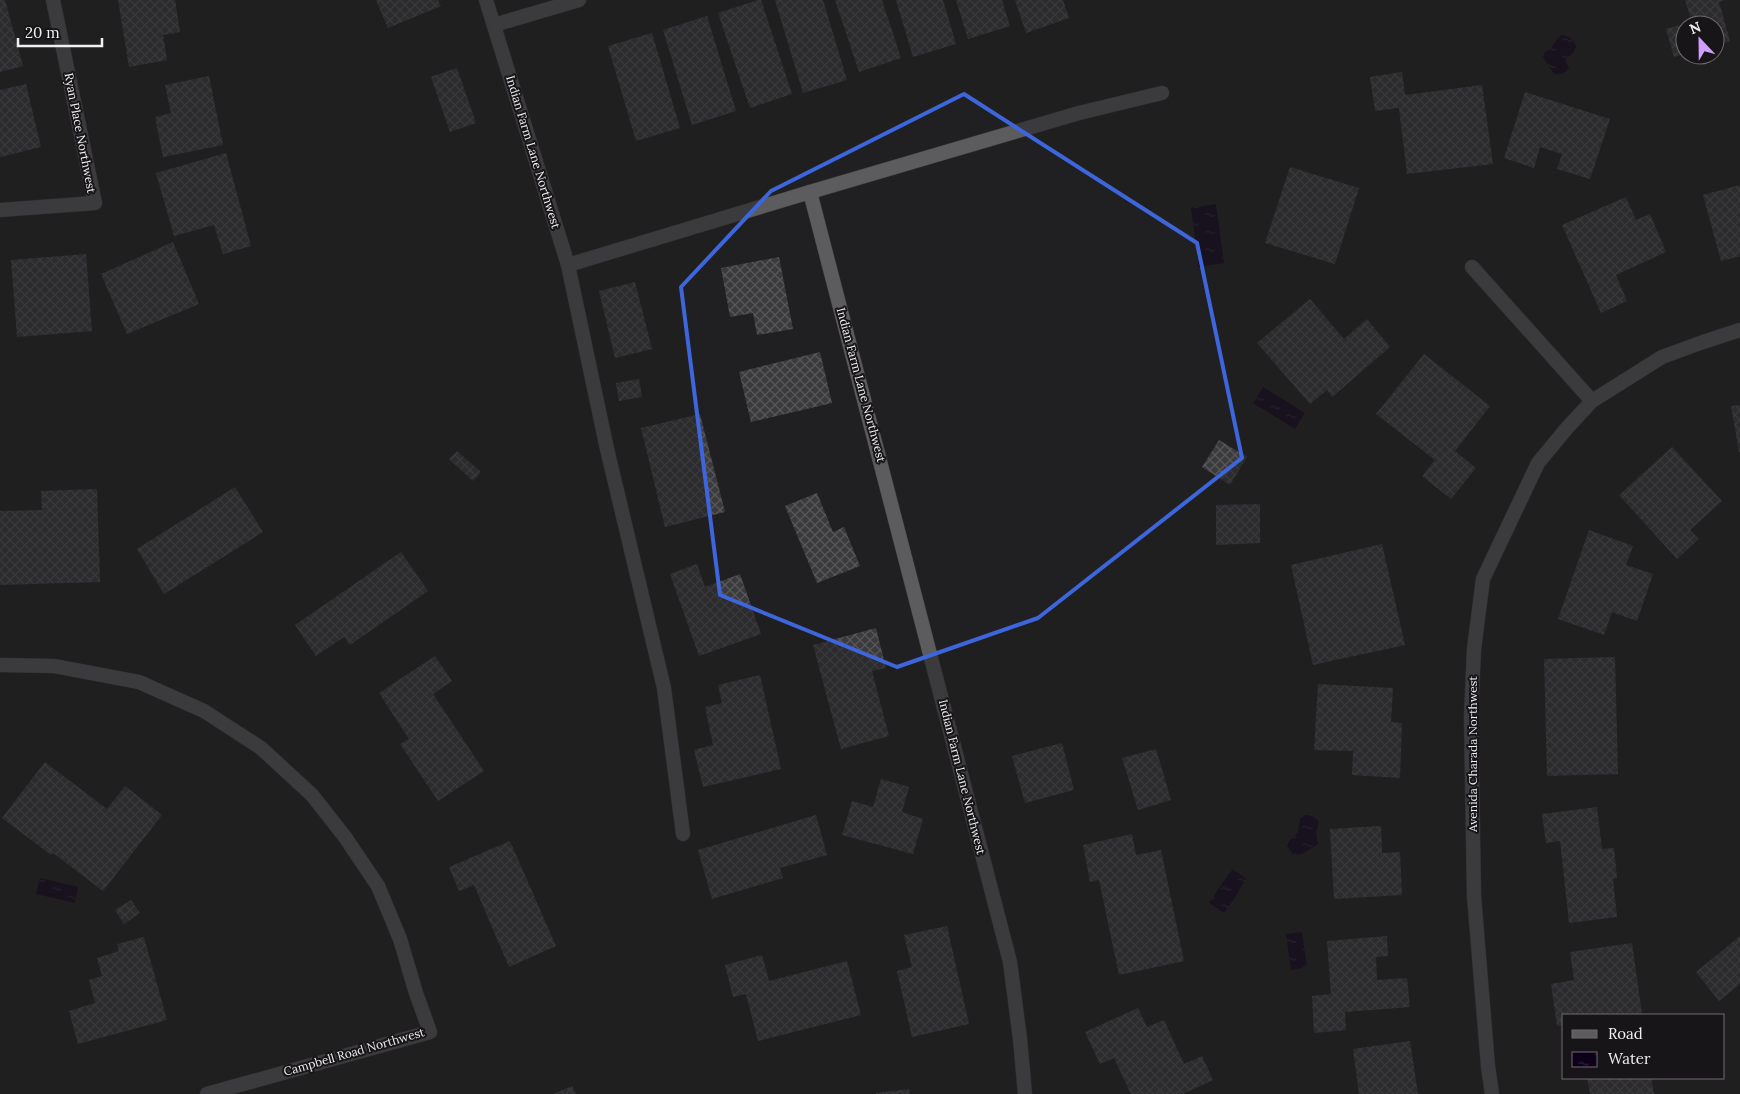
<svg xmlns="http://www.w3.org/2000/svg" width="1740" height="1094" font-family="Lora,serif">
<defs>
<pattern id="water-ripples" width="26" height="14" patternUnits="userSpaceOnUse" patternTransform="scale(1.25)"><rect width="26" height="14" fill="#0e001b"/><path d="M2 4q2-2 4 0t4 0M15 11q2-2 4 0t4 0" fill="none" stroke="#31263d"/></pattern>
<pattern id="building-cross-hatch" width="8" height="8" patternUnits="userSpaceOnUse" patternTransform="scale(1.25)"><rect width="8" height="8" fill="#3b3a3d"/><path d="M0 0l8 8M0 8l8-8" fill="none" stroke="#58575a"/></pattern>
</defs>
<rect width="100%" height="100%" fill="#201f21"/>
<g fill="url(#water-ripples)">
<path d="M 1562,35 L 1571,38 L 1576,46 L 1574,52 L 1565,60 L 1569,68 C 1565,74 1561,75 1554,74 L 1543,57 L 1544,53 C 1554,48 1554,40 1562,35 Z"/>
<path d="M 1216,204 L 1224,263 L 1199,267 L 1191,208 Z"/>
<path d="M 1263,387 L 1305,413 L 1295,429 L 1253,403 Z"/>
<path d="M 1305,815 C 1311,815 1315,817 1319,822 L 1316,833 L 1318,844 L 1302,854 L 1294,855 L 1287,846 L 1289,841 L 1298,832 L 1300,819 Z"/>
<path d="M 1232,869 L 1246,878 L 1236,896 L 1224,913 L 1209,903 Z"/>
<path d="M 40,878 L 78,887 L 75,903 L 36,894 Z"/>
<path d="M 1302,932 L 1307,967 L 1291,970 L 1286,934 Z"/>
</g>
<g fill="url(#building-cross-hatch)">
<path d="M 0,0 L 5,0 L 23,66 L 0,72 Z"/>
<path d="M 118,0 L 175,0 L 180,32 L 163,35 L 167,60 L 129,67 Z"/>
<path d="M 376,0 L 438,0 L 441,6 L 388,28 Z"/>
<path d="M 758,0 L 761,0 L 792,94 L 750,108 L 718,13 Z"/>
<path d="M 775,0 L 823,0 L 847,80 L 803,93 Z"/>
<path d="M 835,0 L 882,0 L 901,58 L 859,72 Z"/>
<path d="M 896,0 L 943,0 L 956,44 L 913,57 Z"/>
<path d="M 956,0 L 1002,0 L 1010,26 L 968,39 Z"/>
<path d="M 1015,0 L 1063,0 L 1069,18 L 1026,33 Z"/>
<path d="M 1685,0 L 1725,0 L 1719,2 L 1730,41 L 1715,46 L 1715,25 L 1685,25 L 1685,54 L 1674,57 L 1666,29 L 1692,22 Z"/>
<path d="M 707,16 L 736,111 L 692,125 L 663,30 Z"/>
<path d="M 652,33 L 680,128 L 636,141 L 608,46 Z"/>
<path d="M 457,68 L 476,123 L 450,132 L 431,77 Z"/>
<path d="M 1402,72 L 1405,95 L 1482,85 L 1493,164 L 1407,174 L 1399,108 L 1375,111 L 1370,77 Z"/>
<path d="M 209,76 L 223,145 L 163,157 L 155,117 L 171,113 L 165,85 Z"/>
<path d="M 26,84 L 41,147 L 0,157 L 0,90 Z"/>
<path d="M 1525,92 L 1610,119 L 1590,179 L 1557,169 L 1562,154 L 1540,147 L 1534,168 L 1504,158 Z"/>
<path d="M 226,153 L 251,246 L 223,254 L 214,225 L 174,236 L 156,173 Z"/>
<path d="M 1290,167 L 1359,188 L 1335,264 L 1265,243 Z"/>
<path d="M 1740,185 L 1740,256 L 1721,261 L 1703,195 Z"/>
<path d="M 1626,197 L 1636,220 L 1650,214 L 1666,252 L 1616,275 L 1627,301 L 1601,313 L 1562,225 Z"/>
<path d="M 173,242 L 199,304 L 127,334 L 101,274 Z"/>
<path d="M 86,254 L 92,331 L 17,337 L 11,260 Z"/>
<path d="M 779,257 L 793,329 L 757,335 L 753,313 L 730,317 L 721,268 Z"/>
<path d="M 635,282 L 652,349 L 615,358 L 599,291 Z"/>
<path d="M 1310,299 L 1344,339 L 1367,319 L 1390,347 L 1332,397 L 1327,390 L 1310,404 L 1257,343 Z"/>
<path d="M 820,352 L 832,403 L 751,422 L 739,372 Z"/>
<path d="M 1424,354 L 1490,406 L 1455,451 L 1476,468 L 1451,499 L 1422,476 L 1435,460 L 1376,414 Z"/>
<path d="M 639,379 L 642,397 L 619,401 L 616,383 Z"/>
<path d="M 1740,405 L 1740,452 L 1739,452 L 1731,406 Z"/>
<path d="M 700,414 L 725,512 L 665,527 L 641,428 Z"/>
<path d="M 1219,440 L 1247,457 L 1230,485 L 1202,467 Z"/>
<path d="M 1672,447 L 1722,501 L 1690,530 L 1699,539 L 1677,559 L 1619,495 Z"/>
<path d="M 457,451 L 481,472 L 473,481 L 449,459 Z"/>
<path d="M 235,487 L 263,532 L 164,594 L 137,549 Z"/>
<path d="M 97,489 L 100,582 L 0,585 L 0,511 L 42,510 L 41,491 Z"/>
<path d="M 817,493 L 833,532 L 844,527 L 860,566 L 817,583 L 785,506 Z"/>
<path d="M 1260,504 L 1260,543 L 1216,545 L 1216,505 Z"/>
<path d="M 1589,530 L 1633,546 L 1626,565 L 1653,574 L 1637,621 L 1612,612 L 1604,635 L 1558,619 Z"/>
<path d="M 1382,544 L 1405,645 L 1313,665 L 1291,565 Z"/>
<path d="M 401,552 L 428,591 L 350,645 L 344,637 L 316,656 L 295,625 Z"/>
<path d="M 697,564 L 705,587 L 740,574 L 761,634 L 699,656 L 670,574 Z"/>
<path d="M 876,628 L 886,668 L 872,671 L 889,736 L 841,749 L 813,645 Z"/>
<path d="M 435,656 L 452,681 L 433,694 L 484,771 L 438,801 L 400,744 L 409,739 L 379,693 Z"/>
<path d="M 1615,657 L 1618,774 L 1547,776 L 1544,659 Z"/>
<path d="M 760,675 L 781,769 L 703,787 L 694,750 L 713,745 L 705,707 L 722,703 L 718,685 Z"/>
<path d="M 1318,684 L 1393,688 L 1391,722 L 1402,723 L 1400,778 L 1352,775 L 1353,751 L 1314,750 Z"/>
<path d="M 1062,743 L 1074,790 L 1025,803 L 1012,756 Z"/>
<path d="M 1156,749 L 1171,800 L 1138,810 L 1122,758 Z"/>
<path d="M 45,762 L 107,809 L 125,786 L 162,815 L 103,891 L 53,853 L 51,855 L 2,818 Z"/>
<path d="M 881,779 L 909,787 L 902,812 L 923,819 L 913,854 L 842,835 L 852,801 L 873,807 Z"/>
<path d="M 1597,807 L 1602,849 L 1614,848 L 1617,878 L 1613,879 L 1617,917 L 1569,923 L 1560,841 L 1546,843 L 1542,814 Z"/>
<path d="M 816,815 L 827,855 L 780,868 L 783,878 L 712,899 L 698,850 Z"/>
<path d="M 1381,826 L 1382,853 L 1400,852 L 1402,895 L 1334,899 L 1330,829 Z"/>
<path d="M 1132,834 L 1136,855 L 1161,850 L 1184,961 L 1119,975 L 1099,880 L 1090,882 L 1083,845 Z"/>
<path d="M 510,841 L 556,946 L 509,967 L 474,885 L 459,891 L 449,867 Z"/>
<path d="M 131,900 L 140,913 L 124,924 L 115,910 Z"/>
<path d="M 947,926 L 969,1024 L 912,1037 L 897,971 L 912,967 L 904,935 Z"/>
<path d="M 1387,936 L 1388,956 L 1376,957 L 1377,980 L 1407,978 L 1410,1007 L 1345,1012 L 1346,1030 L 1314,1033 L 1312,996 L 1331,994 L 1327,941 Z"/>
<path d="M 1740,936 L 1740,984 L 1719,1001 L 1696,972 Z"/>
<path d="M 144,937 L 167,1020 L 78,1044 L 69,1011 L 95,1003 L 89,980 L 102,976 L 97,958 L 119,951 L 117,944 Z"/>
<path d="M 1632,943 L 1642,1014 L 1564,1015 L 1564,1025 L 1557,1026 L 1551,984 L 1574,980 L 1570,952 Z"/>
<path d="M 762,955 L 769,981 L 847,961 L 861,1015 L 758,1041 L 746,994 L 733,997 L 725,965 Z"/>
<path d="M 1138,1008 L 1147,1027 L 1164,1020 L 1184,1064 L 1202,1056 L 1213,1080 L 1183,1094 L 1131,1094 L 1114,1058 L 1100,1064 L 1085,1032 Z"/>
<path d="M 1410,1041 L 1418,1094 L 1359,1094 L 1353,1049 Z"/>
<path d="M 1587,1078 L 1651,1078 L 1654,1094 L 1590,1094 Z"/>
<path d="M 572,1086 L 576,1094 L 553,1094 Z"/>
<path d="M 909,1089 L 910,1094 L 876,1094 L 876,1093 Z"/>
</g>
<g fill="none" stroke-linecap="round" stroke-linejoin="round">
<defs>
<g id="service">
<path d="M 810,192 L 1079,113 L 1162,93"/>
<path d="M 568,265 L 607,449 L 664,688 L 683,834"/>
</g>
<g id="minor">
<path d="M 486,0 L 568,265 L 810,192 L 1010,962 L 1020,1039 L 1025,1094"/>
<path d="M 494,25 L 579,0"/>
<path d="M 0,210 L 95,203 L 53,0"/>
<path d="M 1472,267 L 1592,401"/>
<path d="M 0,665 L 54,666 L 139,682 L 204,711 L 261,748 L 312,795 L 345,837 L 378,886 L 400,939 L 416,993 L 430,1032 L 207,1094"/>
<path d="M 1492,1094 L 1488,1066 L 1474,896 L 1471,716 L 1474,649 L 1483,579 L 1538,463 L 1567,428 L 1592,401 L 1662,357 L 1703,342 L 1740,330"/>
</g>
</defs>
<use href="#service" stroke="#3d3c3e" stroke-width="15"/>
<use href="#minor" stroke="#3d3c3e" stroke-width="15"/>
<use href="#service" stroke="#5c5b5e" stroke-width="14"/>
<use href="#minor" stroke="#5c5b5e" stroke-width="14"/>
</g>
<path d="M0 0H1740V1094H0ZM 964,94 L 1197,243 L 1242,458 L 1038,618 L 897,667 L 720,595 L 681,287 L 771,191 Z" fill="#201f21" fill-opacity=".55" fill-rule="evenodd"/>
<path fill="none" stroke="#3d66dc" stroke-width="4" stroke-linejoin="round" d="M 964,94 L 1197,243 L 1242,458 L 1038,618 L 897,667 L 720,595 L 681,287 L 771,191 Z"/>
<g text-anchor="middle" stroke-width="4" stroke-linejoin="round" paint-order="stroke">
<g font-size="12" fill="#f0eff1" stroke="#171518">
<text transform="translate(80 133) rotate(79)" y="4">Ryan Place Northwest</text>
<text transform="translate(533 152) rotate(73)" y="4">Indian Farm Lane Northwest</text>
<text transform="translate(861 385) rotate(75)" y="4">Indian Farm Lane Northwest</text>
<text transform="translate(1473 754) rotate(-90)" y="4">Avenida Charada Northwest</text>
<text transform="translate(962 777) rotate(76)" y="4">Indian Farm Lane Northwest</text>
<text transform="translate(354 1052) rotate(-16)" y="4">Campbell Road Northwest</text>
</g>
</g>
<rect x="1562" y="1014" width="162" height="65" fill="#171518" stroke="#6e6c6f"/>
<rect x="1572" y="1030" width="25" height="8" fill="#5c5b5e" stroke="#6e6c6f"/>
<text x="1608" y="1039" font-size="15" fill="#f0eff1">Road</text>
<rect x="1572" y="1052" width="25" height="15" fill="url(#water-ripples)" stroke="#6e6c6f"/>
<text x="1608" y="1064" font-size="15" fill="#f0eff1">Water</text>
<g transform="translate(1700 40) rotate(338)"><circle r="24" fill="#171518" stroke="#6e6c6f"/>
<path d="M0-4L9 19L0 12L-9 19Z" fill="#d19dfe"/>
<text y="-8" font-size="14" font-weight="bold" text-anchor="middle" fill="#f0eff1">N</text>
</g>
<path d="M18 38v8h84v-8" fill="none" stroke="#f0eff1" stroke-width="2.5"/>
<text x="25" y="38" font-size="15" fill="#f0eff1" stroke="#171518" stroke-width="4" paint-order="stroke">20 m</text>
</svg>
